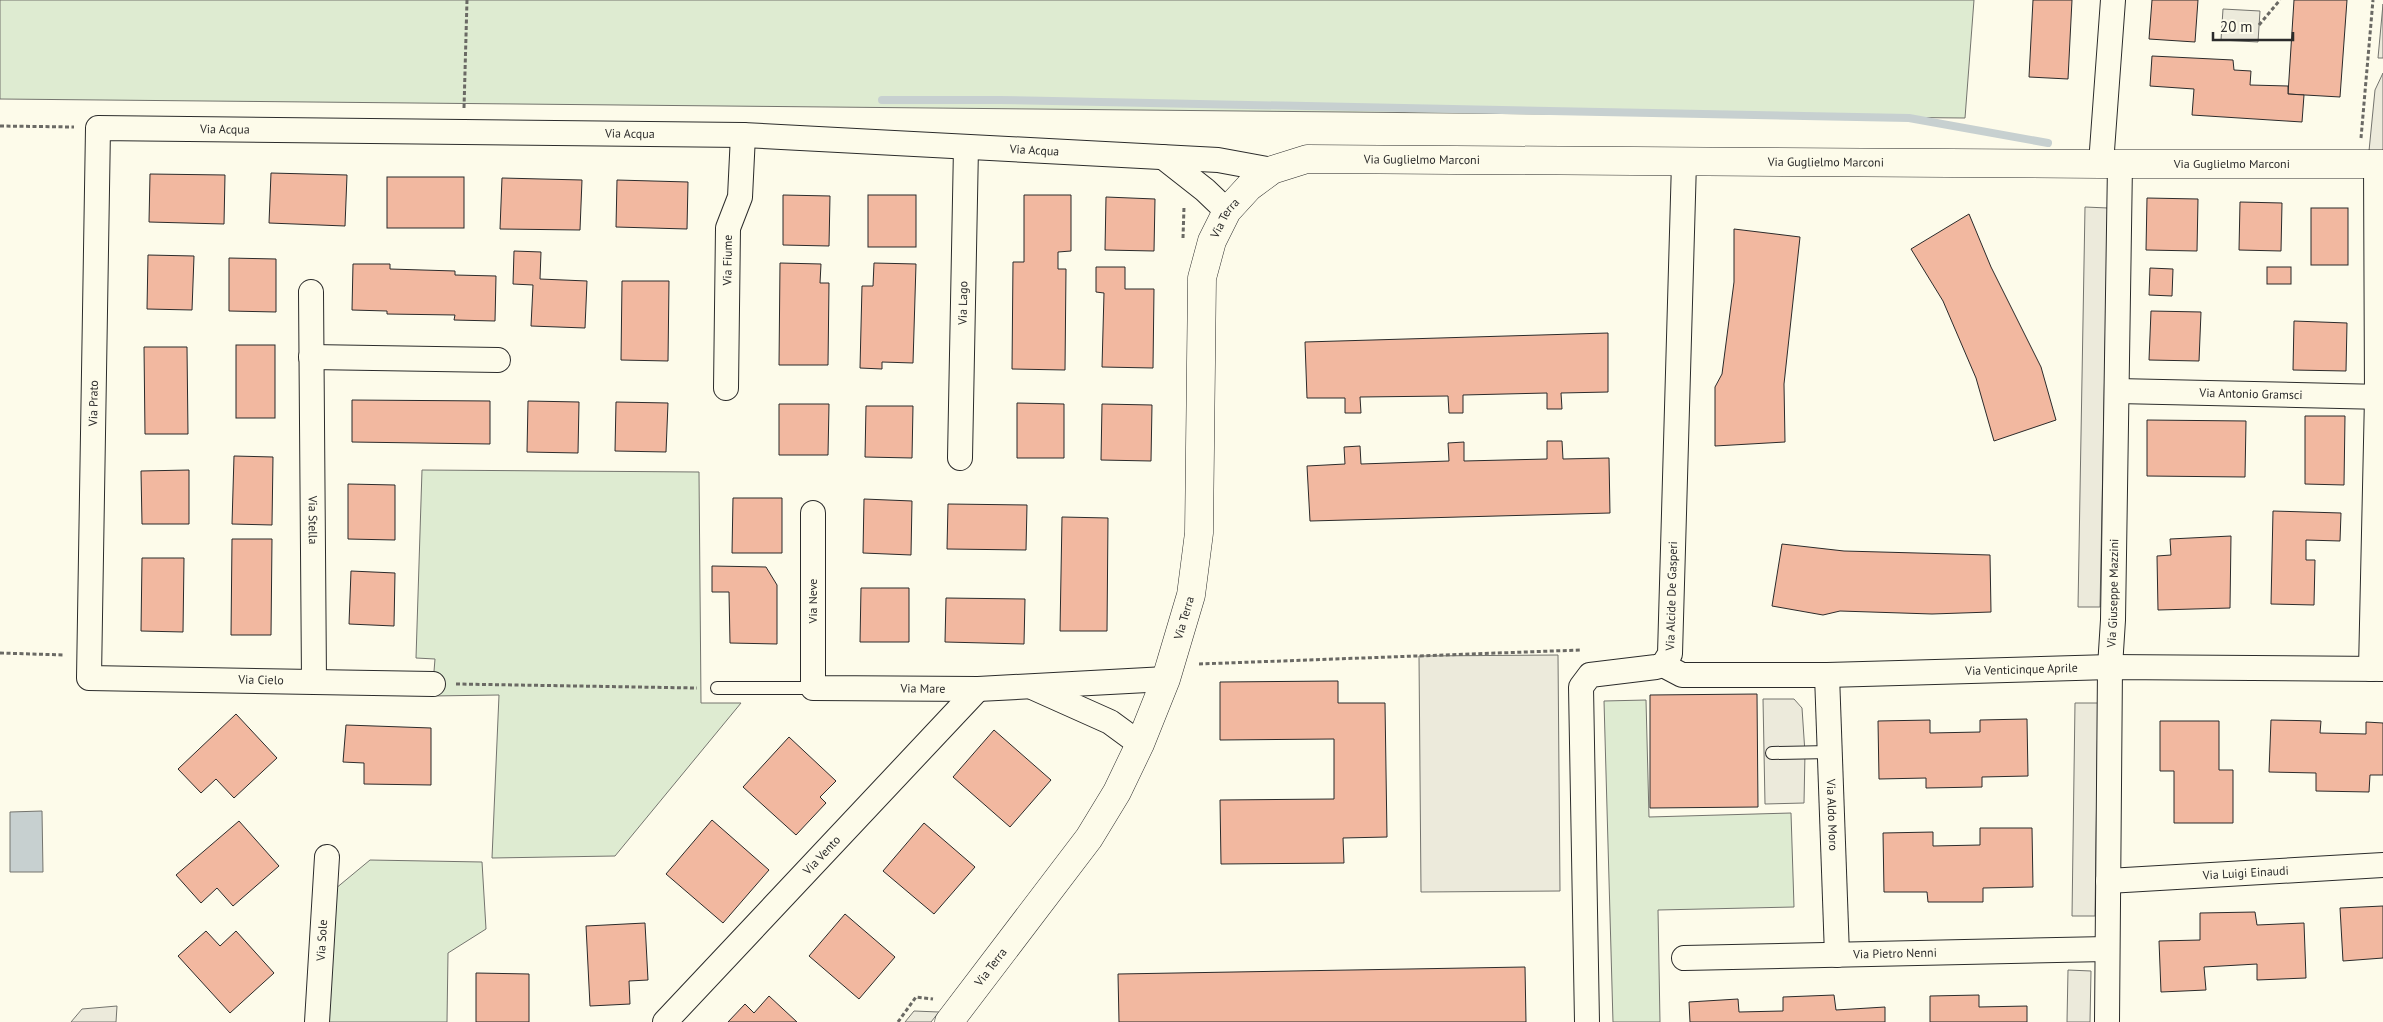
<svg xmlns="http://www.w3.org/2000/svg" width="2383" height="1022" font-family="'PT Sans',sans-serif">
<rect width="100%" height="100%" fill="#fdfbea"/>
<g fill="#deebd1" stroke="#74746e">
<path d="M 0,0 L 1974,0 L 1965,118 L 0,99 Z"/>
<path d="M 422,470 L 699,472 L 701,703 L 741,703 L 615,856 L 492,858 L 499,695 L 432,696 L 435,659 L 416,658 Z"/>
<path d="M 1646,700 L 1649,817 L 1791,813 L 1794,907 L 1658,910 L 1660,1022 L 1613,1022 L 1604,701 Z"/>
<path d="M 370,860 L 482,862 L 486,929 L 448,953 L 447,1022 L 327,1022 L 335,889 Z"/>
</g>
<g fill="#eceadb" stroke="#74746e">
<path d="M 2383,4 L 2383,58 L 2378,58 Z"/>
<path d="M 2223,9 L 2260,11 L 2258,42 L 2221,40 Z"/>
<path d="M 2383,73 L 2383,151 L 2369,151 L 2375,90 Z"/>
<path d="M 2085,207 L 2108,208 L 2100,607 L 2078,607 Z"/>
<path d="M 1558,655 L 1560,891 L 1421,892 L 1419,656 Z"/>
<path d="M 1763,699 L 1794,699 L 1802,708 L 1805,753 L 1804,803 L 1765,804 Z"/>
<path d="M 2075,703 L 2098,703 L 2095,916 L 2072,916 Z"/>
<path d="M 2068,970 L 2091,971 L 2090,1022 L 2067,1022 Z"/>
<path d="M 117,1006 L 116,1022 L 71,1022 L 82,1009 Z"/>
<path d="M 914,1011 L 939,1012 L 931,1022 L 905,1022 Z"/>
</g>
<path fill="#c7d0d0" stroke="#74746e" d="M 42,811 L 43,872 L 10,872 L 10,812 Z"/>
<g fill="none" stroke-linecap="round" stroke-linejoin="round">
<path stroke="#c7d0d0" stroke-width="8" d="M 882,100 L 1000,100 L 1909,118 L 2048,143"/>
</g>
<g fill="#f2b8a0" stroke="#2b2b2b">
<path d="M 2033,0 L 2072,0 L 2068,79 L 2029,77 Z"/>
<path d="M 2152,0 L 2198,0 L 2195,42 L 2149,39 Z"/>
<path d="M 2294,0 L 2347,0 L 2340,97 L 2288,94 Z"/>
<path d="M 2152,56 L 2233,60 L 2234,70 L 2251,71 L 2250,85 L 2288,86 L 2288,94 L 2304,95 L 2302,122 L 2192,115 L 2194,89 L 2150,86 Z"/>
<path d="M 271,173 L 347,175 L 345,226 L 269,223 Z"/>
<path d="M 150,174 L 225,175 L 224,224 L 149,222 Z"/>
<rect x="387" y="177" width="77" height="51"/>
<path d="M 502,178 L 582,180 L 580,230 L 500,229 Z"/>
<path d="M 617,180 L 688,182 L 687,229 L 616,227 Z"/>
<path d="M 783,195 L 830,196 L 829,246 L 783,245 Z"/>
<rect x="868" y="195" width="48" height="52"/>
<path d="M 1024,195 L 1071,195 L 1071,251 L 1058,252 L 1058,269 L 1066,269 L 1065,370 L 1012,369 L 1013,262 L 1024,262 Z"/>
<path d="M 1106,197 L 1155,199 L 1154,251 L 1105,250 Z"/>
<path d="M 2147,198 L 2198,199 L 2197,251 L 2146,250 Z"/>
<path d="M 2240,202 L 2282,203 L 2281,251 L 2239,250 Z"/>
<rect x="2311" y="208" width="37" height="57"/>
<path d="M 1969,214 L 1991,267 L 2041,367 L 2056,420 L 1994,441 L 1976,378 L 1943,301 L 1911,249 Z"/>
<path d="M 1734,229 L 1800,237 L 1784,384 L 1785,442 L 1715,446 L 1715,387 L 1722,374 L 1734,282 Z"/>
<path d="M 514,251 L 541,252 L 540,279 L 587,281 L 585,328 L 531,326 L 533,285 L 513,284 Z"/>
<path d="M 148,255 L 194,256 L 192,310 L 147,309 Z"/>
<path d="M 229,258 L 276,259 L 276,312 L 229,311 Z"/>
<path d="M 780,263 L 821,264 L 820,283 L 829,283 L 828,365 L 779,365 Z"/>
<path d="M 874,263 L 916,264 L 913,363 L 882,362 L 882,369 L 860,368 L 862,286 L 873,286 Z"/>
<path d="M 353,264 L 390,264 L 390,269 L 455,271 L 455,275 L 496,276 L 495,321 L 454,320 L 455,315 L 387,314 L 387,311 L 352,310 Z"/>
<path d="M 1096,267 L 1125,267 L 1125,289 L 1154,289 L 1153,368 L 1102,367 L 1104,293 L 1096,292 Z"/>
<rect x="2267" y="267" width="24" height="17"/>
<path d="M 2150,268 L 2173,269 L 2172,296 L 2149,295 Z"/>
<path d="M 622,281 L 669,281 L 668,361 L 621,360 Z"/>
<path d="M 2151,311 L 2201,312 L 2199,361 L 2149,360 Z"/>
<path d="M 2294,321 L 2347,323 L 2346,371 L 2293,370 Z"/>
<path d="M 1608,333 L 1608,392 L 1561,393 L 1562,409 L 1547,409 L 1547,393 L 1463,395 L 1463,413 L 1449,413 L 1448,396 L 1360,397 L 1361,413 L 1345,413 L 1345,398 L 1307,398 L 1305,342 Z"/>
<rect x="236" y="345" width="39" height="73"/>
<path d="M 144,347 L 187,347 L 188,434 L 145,434 Z"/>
<path d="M 352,400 L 490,401 L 490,444 L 352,442 Z"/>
<path d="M 528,401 L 579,402 L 578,453 L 527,452 Z"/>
<path d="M 616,402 L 668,403 L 666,452 L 615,451 Z"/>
<path d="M 1017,403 L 1064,404 L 1064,458 L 1017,458 Z"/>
<path d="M 779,404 L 829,404 L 828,455 L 779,455 Z"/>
<path d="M 1102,404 L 1152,405 L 1151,461 L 1101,460 Z"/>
<path d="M 866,406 L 913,406 L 912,458 L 865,457 Z"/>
<path d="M 2305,416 L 2345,416 L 2344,485 L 2305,484 Z"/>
<path d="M 2147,420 L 2246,421 L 2245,477 L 2147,476 Z"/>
<path d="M 1547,441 L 1562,441 L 1563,459 L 1609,458 L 1610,513 L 1310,521 L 1307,466 L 1345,464 L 1344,447 L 1360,446 L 1361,464 L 1449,461 L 1448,443 L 1464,442 L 1464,461 L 1547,459 Z"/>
<path d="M 234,456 L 273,457 L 272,525 L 232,524 Z"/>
<path d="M 189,470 L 189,524 L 142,524 L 141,471 Z"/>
<path d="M 348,484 L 395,485 L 395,540 L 348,539 Z"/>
<path d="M 733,498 L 782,498 L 782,553 L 732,553 Z"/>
<path d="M 864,499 L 912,501 L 911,555 L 863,553 Z"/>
<path d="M 948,504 L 1027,505 L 1026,550 L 947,549 Z"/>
<path d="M 2273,511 L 2341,513 L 2340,541 L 2306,540 L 2306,560 L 2315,560 L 2314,605 L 2271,604 Z"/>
<path d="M 1062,517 L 1108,518 L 1107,631 L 1060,631 Z"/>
<path d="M 2231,536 L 2230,608 L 2158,610 L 2157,556 L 2171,555 L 2170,539 Z"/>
<path d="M 232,539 L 272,539 L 271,635 L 231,635 Z"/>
<path d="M 1782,544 L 1844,551 L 1990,555 L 1991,612 L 1932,614 L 1840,611 L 1823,615 L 1772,606 Z"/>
<path d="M 142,558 L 184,558 L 183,632 L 141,631 Z"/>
<path d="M 712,566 L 766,567 L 777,585 L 777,644 L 730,643 L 729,592 L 712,592 Z"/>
<path d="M 351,571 L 395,573 L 394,626 L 349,624 Z"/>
<path d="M 861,588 L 909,588 L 909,642 L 860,642 Z"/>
<path d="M 946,598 L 1025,599 L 1024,644 L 945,642 Z"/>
<path d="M 1338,681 L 1338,703 L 1385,703 L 1387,837 L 1343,838 L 1344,863 L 1221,864 L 1220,800 L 1334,799 L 1334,739 L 1220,740 L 1220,682 Z"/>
<path d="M 1757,694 L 1758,807 L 1650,808 L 1650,695 Z"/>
<path d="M 236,714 L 277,758 L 234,798 L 216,779 L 201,793 L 178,769 Z"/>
<path d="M 2027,719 L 2028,776 L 1982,777 L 1982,787 L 1926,788 L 1926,778 L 1879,779 L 1878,721 L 1930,720 L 1930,733 L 1980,732 L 1980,720 Z"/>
<path d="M 2271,720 L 2321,721 L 2320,733 L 2366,734 L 2366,722 L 2383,723 L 2383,775 L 2370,775 L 2369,792 L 2316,791 L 2316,773 L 2269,772 Z"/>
<path d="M 2160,721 L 2219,721 L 2219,770 L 2233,770 L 2233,823 L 2174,823 L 2174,771 L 2160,771 Z"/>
<path d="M 346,725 L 431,728 L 431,785 L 364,784 L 364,763 L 343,762 Z"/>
<path d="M 994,730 L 1051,780 L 1010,827 L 953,777 Z"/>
<path d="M 789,737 L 836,781 L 820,797 L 826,803 L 796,835 L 743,787 Z"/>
<path d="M 712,820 L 769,870 L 723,923 L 666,874 Z"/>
<path d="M 239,821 L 279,866 L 233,906 L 217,888 L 201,903 L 176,875 Z"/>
<path d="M 924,823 L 975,867 L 934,914 L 883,871 Z"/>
<path d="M 1980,828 L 2032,828 L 2033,887 L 1983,888 L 1983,902 L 1928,902 L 1927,892 L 1884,892 L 1883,833 L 1933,832 L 1933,846 L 1980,845 Z"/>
<path d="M 2383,906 L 2383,958 L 2343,961 L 2340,908 Z"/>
<path d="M 2255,912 L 2257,925 L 2304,923 L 2306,978 L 2257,980 L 2257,964 L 2204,967 L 2206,990 L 2161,992 L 2159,941 L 2200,940 L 2200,913 Z"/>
<path d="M 845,914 L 895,957 L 859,999 L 809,956 Z"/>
<path d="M 645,923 L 648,980 L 629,981 L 630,1004 L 590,1006 L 586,926 Z"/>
<path d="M 206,931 L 220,946 L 236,931 L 274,973 L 230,1013 L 178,956 Z"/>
<path d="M 1525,967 L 1526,1022 L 1119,1022 L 1118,974 Z"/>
<path d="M 476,973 L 529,974 L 529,1022 L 476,1022 Z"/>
<path d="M 1834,995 L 1836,1010 L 1885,1007 L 1885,1022 L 1690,1022 L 1689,1002 L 1738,999 L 1739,1012 L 1783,1011 L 1783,997 Z"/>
<path d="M 1979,995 L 1979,1007 L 2027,1006 L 2027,1022 L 1930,1022 L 1930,996 Z"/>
<path d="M 769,996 L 797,1022 L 728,1022 L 745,1004 L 754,1013 Z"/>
</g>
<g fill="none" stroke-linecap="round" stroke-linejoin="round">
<defs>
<g id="lane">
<path d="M 717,688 L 813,688"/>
<path d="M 1772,753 L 1830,752"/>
</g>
<g id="street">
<path d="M 1163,157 L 1205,190 L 1227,211"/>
<path d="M 2101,164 L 2113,0"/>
<path id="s1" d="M 311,292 L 314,681"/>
<path d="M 311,357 L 498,360"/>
<path id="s2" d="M 726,388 L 728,228 L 740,197 L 743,135"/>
<path id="s3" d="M 2117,391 L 2383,397"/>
<path id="s4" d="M 960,458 L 966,147"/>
<path id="s5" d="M 813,513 L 813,688 L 978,689 L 1166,679"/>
<path id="s6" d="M 1663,665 L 1682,675 L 1827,675 L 2110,667 L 2383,669"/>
<path d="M 2371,669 L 2377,397 L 2376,164"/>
<path id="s7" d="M 1827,675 L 1837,955"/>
<path id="s8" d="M 433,684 L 89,678 L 98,128 L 743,135 L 1218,160 L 1272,170"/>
<path d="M 1034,688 L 1110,722 L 1140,744"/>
<path id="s9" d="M 2108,881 L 2383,865"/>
<path id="s10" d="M 1684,958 L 2107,949"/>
<path id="s11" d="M 317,1022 L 327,857"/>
<path id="s12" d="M 665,1022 L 978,689"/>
<path id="s13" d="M 1587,1022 L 1581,687 L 1590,675 L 1656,667 L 1663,665 L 1670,654 L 1684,162"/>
<path id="s14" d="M 2107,1022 L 2110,667 L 2113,620 L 2120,164"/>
</g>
<g id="secondary">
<path id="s15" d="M 949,1022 L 1089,838 L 1117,792 L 1140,744 L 1166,679 L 1191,595 L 1199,533 L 1202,278 L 1212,241 L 1227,211 L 1249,187 L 1272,170 L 1307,159 L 2101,164 L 2383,164"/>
</g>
</defs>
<use href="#lane" stroke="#2b2b2b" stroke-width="14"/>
<use href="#street" stroke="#2b2b2b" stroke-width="26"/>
<use href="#secondary" stroke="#2b2b2b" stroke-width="29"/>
<g stroke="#6a6964" stroke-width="3" stroke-dasharray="4 2.5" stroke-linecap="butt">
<path d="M 2259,25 L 2280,0"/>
<path d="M 464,108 L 467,0"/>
<path d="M 0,126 L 74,127"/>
<path d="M 2361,138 L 2373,0"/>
<path d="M 1183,238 L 1184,207"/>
<path d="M 0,653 L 64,655"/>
<path d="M 1199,664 L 1580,650"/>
<path d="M 456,684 L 697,688"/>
<path d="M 898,1022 L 916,997 L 933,999"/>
</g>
<use href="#lane" stroke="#fdfbea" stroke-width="12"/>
<use href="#street" stroke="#fdfbea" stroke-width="24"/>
<use href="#secondary" stroke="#fdfbea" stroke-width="28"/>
</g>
<g text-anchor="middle" stroke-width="4" stroke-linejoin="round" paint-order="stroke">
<g font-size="12" fill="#2b2b2b" stroke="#fdfbea">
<text dy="4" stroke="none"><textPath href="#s8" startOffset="1021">Via Acqua</textPath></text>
<text dy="4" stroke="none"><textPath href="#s8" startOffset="1426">Via Acqua</textPath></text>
<text dy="4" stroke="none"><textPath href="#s8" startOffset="1831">Via Acqua</textPath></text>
<text dy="4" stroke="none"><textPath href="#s15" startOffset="1098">Via Guglielmo Marconi</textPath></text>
<text dy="4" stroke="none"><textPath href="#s15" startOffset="1502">Via Guglielmo Marconi</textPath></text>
<text dy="4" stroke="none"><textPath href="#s15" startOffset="1908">Via Guglielmo Marconi</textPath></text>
<text dy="4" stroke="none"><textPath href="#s15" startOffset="878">Via Terra</textPath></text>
<text dy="4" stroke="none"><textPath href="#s2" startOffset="128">Via Fiume</textPath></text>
<text dy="4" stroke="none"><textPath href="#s4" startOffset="155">Via Lago</textPath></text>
<text dy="4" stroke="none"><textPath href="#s3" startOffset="134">Via Antonio Gramsci</textPath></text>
<text dy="4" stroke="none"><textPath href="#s8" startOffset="619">Via Prato</textPath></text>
<text dy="4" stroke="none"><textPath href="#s1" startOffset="228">Via Stella</textPath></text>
<text dy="4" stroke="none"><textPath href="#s14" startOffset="429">Via Giuseppe Mazzini</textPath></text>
<text dy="4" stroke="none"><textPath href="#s13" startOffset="495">Via Alcide De Gasperi</textPath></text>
<text transform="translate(813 601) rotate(-90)" y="4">Via Neve</text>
<text dy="4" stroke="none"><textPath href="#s15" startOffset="472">Via Terra</textPath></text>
<text dy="4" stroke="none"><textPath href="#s6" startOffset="361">Via Venticinque Aprile</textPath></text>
<text transform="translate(261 680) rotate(1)" y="4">Via Cielo</text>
<text dy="4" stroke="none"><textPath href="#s5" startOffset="285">Via Mare</textPath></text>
<text dy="4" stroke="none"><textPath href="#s7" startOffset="140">Via Aldo Moro</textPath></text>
<text dy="4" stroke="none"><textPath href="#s12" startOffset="229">Via Vento</textPath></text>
<text dy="4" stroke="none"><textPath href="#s9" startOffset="138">Via Luigi Einaudi</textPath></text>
<text dy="4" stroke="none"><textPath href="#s11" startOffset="82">Via Sole</textPath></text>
<text dy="4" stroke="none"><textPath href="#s10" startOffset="211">Via Pietro Nenni</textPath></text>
<text dy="4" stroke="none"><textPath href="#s15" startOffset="69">Via Terra</textPath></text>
</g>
</g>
<path d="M2213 32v8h80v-8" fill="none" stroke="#2b2b2b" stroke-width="2.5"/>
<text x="2220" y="32" font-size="15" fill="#2b2b2b" stroke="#fdfbea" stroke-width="4" paint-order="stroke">20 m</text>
</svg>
